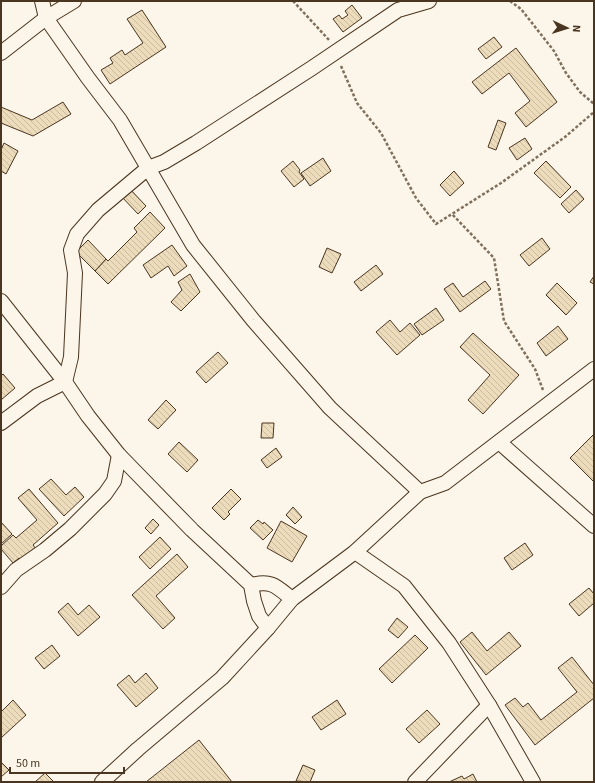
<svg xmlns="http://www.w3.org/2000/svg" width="595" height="783" font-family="'Source Sans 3',sans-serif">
<defs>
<pattern id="building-back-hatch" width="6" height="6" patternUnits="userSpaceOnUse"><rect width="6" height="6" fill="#ecdcbc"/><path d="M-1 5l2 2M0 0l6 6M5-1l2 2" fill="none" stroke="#ccbda1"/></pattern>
</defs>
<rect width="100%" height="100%" fill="#fbf6e9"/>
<g fill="url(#building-back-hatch)" stroke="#4a3520">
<path d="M 352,5 L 362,18 L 343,32 L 333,19 L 339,15 L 342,19 L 348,15 L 345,11 Z"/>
<path d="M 142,10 L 166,47 L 110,84 L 101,70 L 113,63 L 110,58 L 122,50 L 125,55 L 143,43 L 127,19 Z"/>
<path d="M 494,37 L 502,47 L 486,59 L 478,49 Z"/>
<path d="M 516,48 L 557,102 L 526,127 L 515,113 L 530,101 L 509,73 L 482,94 L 472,82 Z"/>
<path d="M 63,102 L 71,114 L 33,136 L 1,123 L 1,107 L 32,120 Z"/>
<path d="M 498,120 L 506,123 L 496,150 L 488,147 Z"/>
<path d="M 525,138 L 532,149 L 517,160 L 509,148 Z"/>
<path d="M 4,143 L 18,151 L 6,174 L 1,171 L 1,150 Z"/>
<path d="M 323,158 L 331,171 L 310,186 L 301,173 Z"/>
<path d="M 293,161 L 300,170 L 299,172 L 304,179 L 294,187 L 281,171 Z"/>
<path d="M 546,161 L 571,187 L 560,198 L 534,173 Z"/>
<path d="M 454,171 L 464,183 L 450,196 L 440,185 Z"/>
<path d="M 129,188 L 146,206 L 138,214 L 121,196 Z"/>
<path d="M 576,190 L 584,199 L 569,213 L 561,204 Z"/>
<path d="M 150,212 L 165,228 L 108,284 L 95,271 L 106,259 L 108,261 L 137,232 L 134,228 Z"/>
<path d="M 542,238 L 550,249 L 529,266 L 520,255 Z"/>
<path d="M 88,240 L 106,259 L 95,271 L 76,252 Z"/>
<path d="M 172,245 L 187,266 L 174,276 L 168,266 L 151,278 L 143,265 Z"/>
<path d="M 327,248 L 341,254 L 332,273 L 319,267 Z"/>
<path d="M 376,265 L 383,274 L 361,291 L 354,282 Z"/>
<path d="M 190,274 L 200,292 L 181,311 L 171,302 L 182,290 L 178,282 Z"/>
<path d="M 594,276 L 594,284 L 590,282 Z"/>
<path d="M 485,281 L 491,289 L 460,312 L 444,289 L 453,283 L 463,297 Z"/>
<path d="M 557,283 L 577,303 L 566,315 L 546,295 Z"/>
<path d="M 436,308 L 444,320 L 422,335 L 414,324 Z"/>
<path d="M 390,320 L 400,332 L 410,323 L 420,335 L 397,355 L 376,332 Z"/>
<path d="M 558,326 L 568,339 L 546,356 L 537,343 Z"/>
<path d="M 473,333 L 519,375 L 483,414 L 468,400 L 490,375 L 460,347 Z"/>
<path d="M 218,352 L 228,363 L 206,383 L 196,372 Z"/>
<path d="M 3,374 L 15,388 L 1,400 L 1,376 Z"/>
<path d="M 166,400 L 176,410 L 158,429 L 148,420 Z"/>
<path d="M 262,423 L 274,423 L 273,438 L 261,438 Z"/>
<path d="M 594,434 L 594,482 L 570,458 Z"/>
<path d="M 179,442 L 198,460 L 187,472 L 168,454 Z"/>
<path d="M 276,448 L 282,457 L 267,468 L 261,460 Z"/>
<path d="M 51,479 L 66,495 L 75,487 L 84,497 L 64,516 L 39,489 Z"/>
<path d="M 29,489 L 58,523 L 33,545 L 36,549 L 22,561 L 19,558 L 13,563 L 1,549 L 1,546 L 13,535 L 16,538 L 37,520 L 18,498 Z"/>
<path d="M 231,489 L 241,499 L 228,512 L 230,514 L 224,520 L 212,508 Z"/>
<path d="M 293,507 L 302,517 L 295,524 L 286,515 Z"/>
<path d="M 153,519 L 159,525 L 151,534 L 145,528 Z"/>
<path d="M 258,520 L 263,524 L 264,522 L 273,530 L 263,540 L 250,528 Z"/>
<path d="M 281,521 L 307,536 L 292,562 L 267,548 Z"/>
<path d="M 1,522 L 12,534 L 1,544 Z"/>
<path d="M 160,537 L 171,549 L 150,569 L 139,557 Z"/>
<path d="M 525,543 L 533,555 L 512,570 L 504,558 Z"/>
<path d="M 177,554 L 188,567 L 156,596 L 175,618 L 163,629 L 132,595 Z"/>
<path d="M 589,588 L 594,594 L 594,603 L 579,616 L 569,604 Z"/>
<path d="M 68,603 L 78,615 L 89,605 L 100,617 L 78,636 L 58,612 Z"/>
<path d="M 397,618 L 408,627 L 398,638 L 388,630 Z"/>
<path d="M 472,632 L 487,651 L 509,632 L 521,646 L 486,675 L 460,642 Z"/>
<path d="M 415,635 L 428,648 L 392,683 L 379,669 Z"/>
<path d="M 52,645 L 60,656 L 44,669 L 35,658 Z"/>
<path d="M 572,657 L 594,685 L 594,698 L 535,745 L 505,705 L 515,698 L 523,707 L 528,703 L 541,720 L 577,692 L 558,668 Z"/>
<path d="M 146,673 L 158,688 L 136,707 L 117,685 L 129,675 L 135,683 Z"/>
<path d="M 13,700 L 26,715 L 1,738 L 1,712 Z"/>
<path d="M 337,700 L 346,714 L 321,730 L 312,717 Z"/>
<path d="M 427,710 L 440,724 L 419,743 L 406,729 Z"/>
<path d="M 199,740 L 232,782 L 146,782 Z"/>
<path d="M 1,762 L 9,770 L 1,777 Z"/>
<path d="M 303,765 L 315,770 L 310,782 L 296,781 Z"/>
<path d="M 45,773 L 54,782 L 35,782 Z"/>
<path d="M 473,774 L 477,782 L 449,782 L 462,776 L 464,779 Z"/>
</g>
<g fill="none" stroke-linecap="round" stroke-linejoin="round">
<defs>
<g id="street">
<path d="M 42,1 L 46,18 L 88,78 L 120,120 L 193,245 L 253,320 L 330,408 L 420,492"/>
<path d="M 1,53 L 46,18 L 74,1"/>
<path d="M 1,301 L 65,382 L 88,416 L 119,455 L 192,530 L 251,585 L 254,601 L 259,616 L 268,628"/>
<path d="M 1,423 L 37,396 L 65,382 L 71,357 L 75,273 L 71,250 L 77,234 L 98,210 L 148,168 L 164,162 L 196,143 L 312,68 L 398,10 L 429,1"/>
<path d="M 499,442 L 594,526"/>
<path d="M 355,552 L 404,586 L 449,643 L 489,705 L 533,782"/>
<path d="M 251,585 C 272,580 276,586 292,599"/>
<path d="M 1,587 L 16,570 L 45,550 L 70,529 L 105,494 L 114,481 L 119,455"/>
<path d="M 102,782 L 138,749 L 222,678 L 268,628 L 292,599 L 355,552 L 420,492 L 445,483 L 594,369"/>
<path d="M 415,782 L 489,705"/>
</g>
</defs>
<use href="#street" stroke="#4a3520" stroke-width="16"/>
<g stroke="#7f6f5c" stroke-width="2.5" stroke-dasharray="3 2" stroke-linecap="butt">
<path d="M 293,1 L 329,40"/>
<path d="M 510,1 L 521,9 L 554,51 L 566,73 L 580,92 L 594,104"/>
<path d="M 341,66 L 357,103 L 381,133 L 416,198 L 436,224 L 452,214"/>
<path d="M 543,390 L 535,369 L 504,321 L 494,258 L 452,214 L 501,183 L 565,137 L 594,112"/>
</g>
<use href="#street" stroke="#fbf6e9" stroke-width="14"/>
</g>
<rect width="595" height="783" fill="none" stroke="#4a3520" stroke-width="4"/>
<g transform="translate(567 28) rotate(94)" stroke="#fbf6e9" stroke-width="3" paint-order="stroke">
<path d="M0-3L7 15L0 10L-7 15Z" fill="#4a3520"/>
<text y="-6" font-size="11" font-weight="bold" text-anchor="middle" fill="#4a3520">N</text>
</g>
<path d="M10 767v6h114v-6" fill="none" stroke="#4a3520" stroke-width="2"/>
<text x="16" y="767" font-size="12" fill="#4a3520" stroke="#fbf6e9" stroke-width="3" paint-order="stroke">50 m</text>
</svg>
